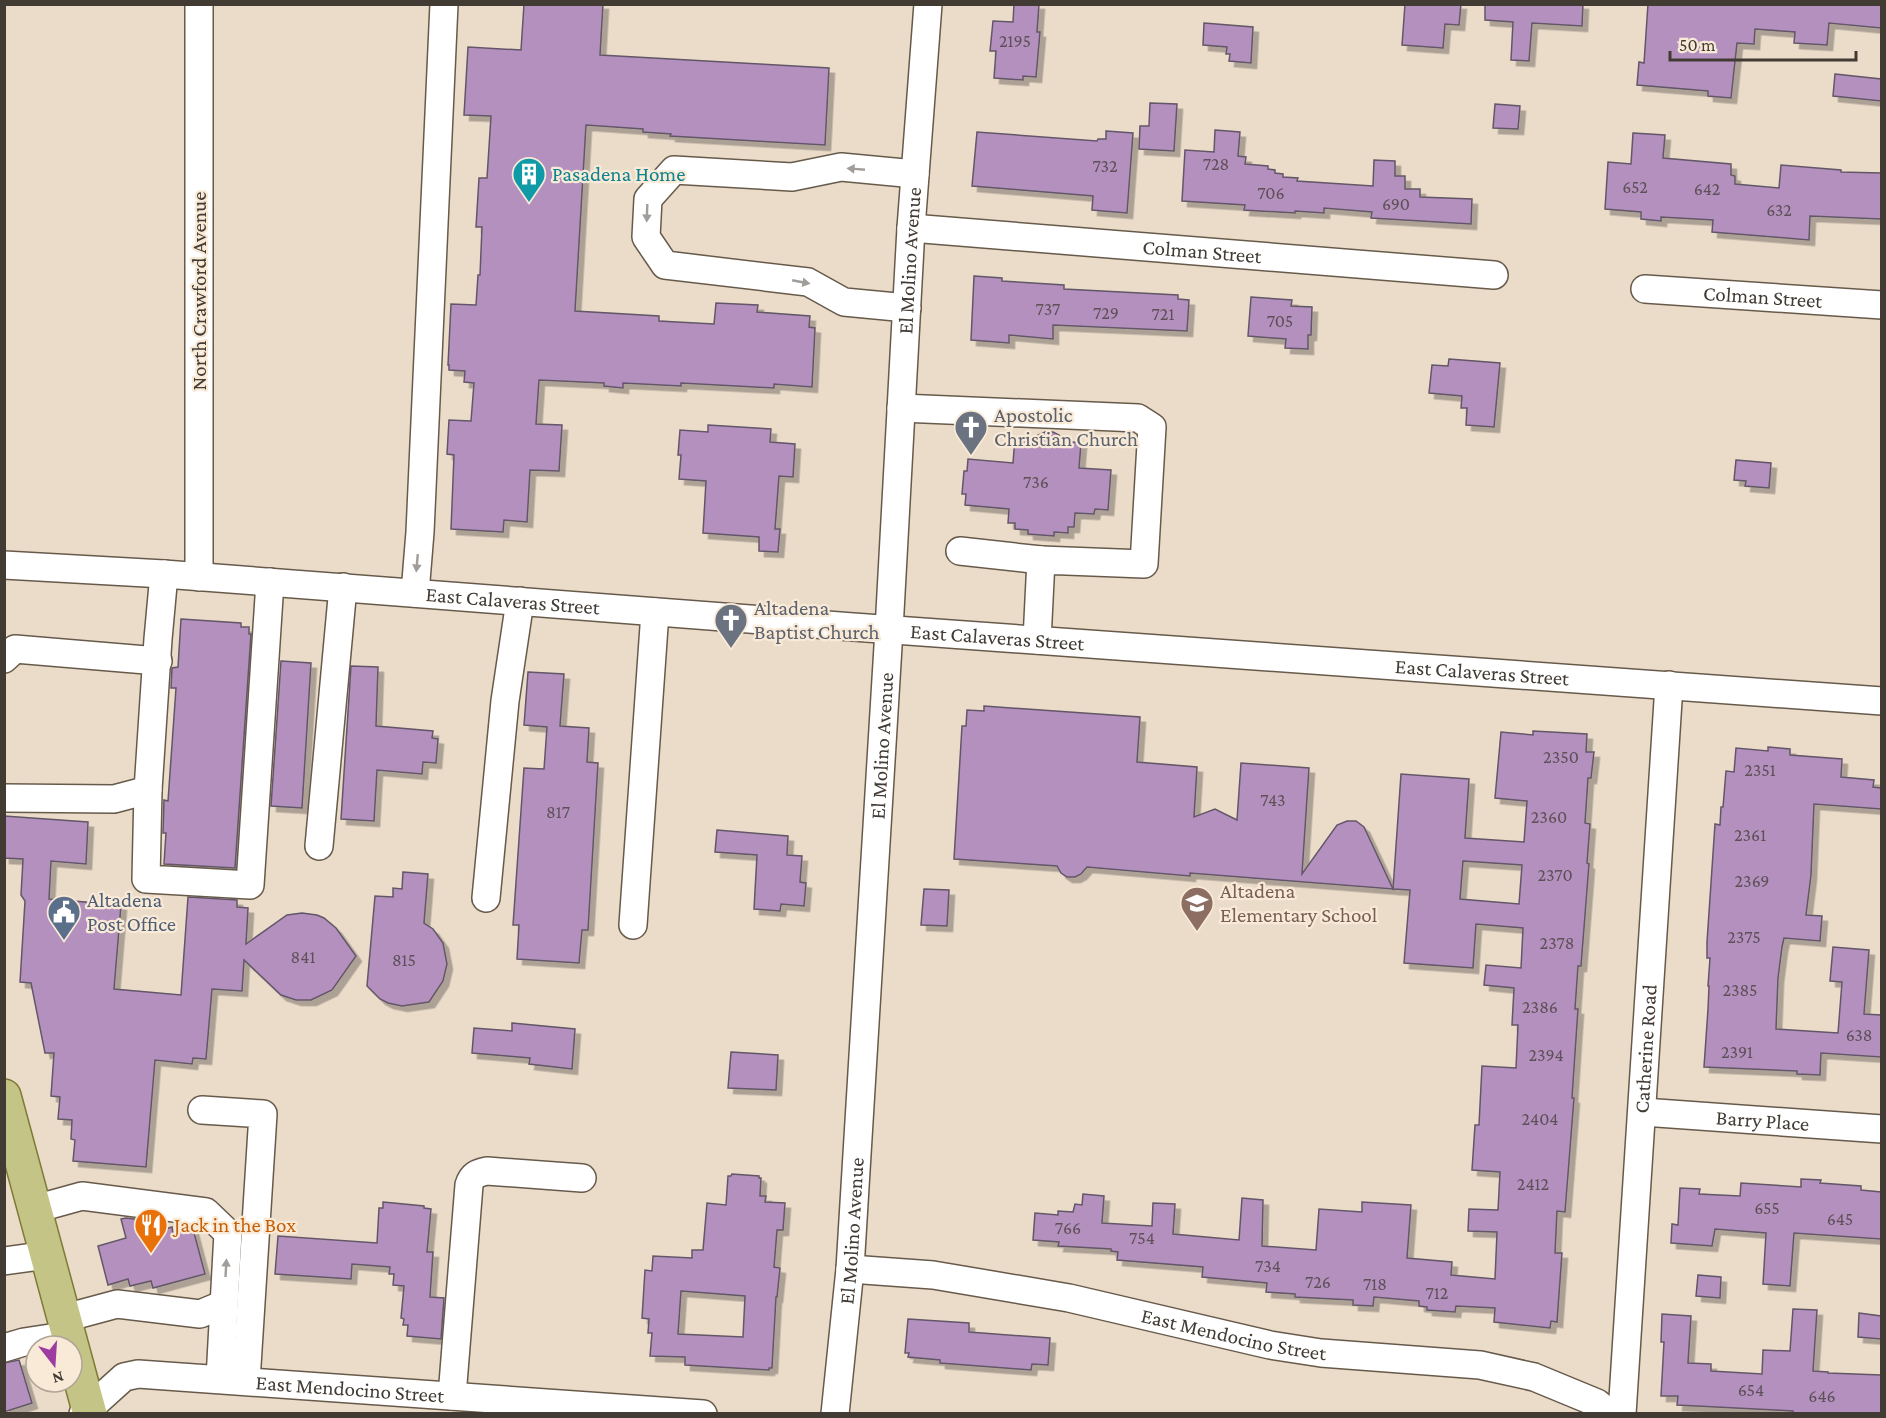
<svg xmlns="http://www.w3.org/2000/svg" width="1886" height="1418" font-family="'Crimson Pro',serif">
<defs>
<filter id="shadow"><feDropShadow dx="5.5" dy="5.5" stdDeviation="0" flood-color="#0004"/></filter>
</defs>
<rect width="100%" height="100%" fill="#ebdcca"/>
<g fill="#b490bf" stroke="#635767" stroke-width="1.5" fill-rule="evenodd" filter="url(#shadow)">
<path d="M 524,4 L 603,4 L 600,55 L 829,68 L 825,145 L 670,136 L 671,134 L 643,132 L 643,129 L 586,125 L 575,311 L 659,316 L 659,321 L 714,324 L 716,303 L 758,305 L 757,312 L 810,316 L 809,327 L 815,328 L 812,387 L 774,384 L 774,388 L 681,383 L 681,386 L 623,383 L 623,388 L 604,386 L 604,383 L 539,380 L 536,424 L 562,425 L 559,471 L 530,470 L 527,522 L 504,520 L 503,532 L 451,529 L 454,455 L 447,454 L 449,420 L 471,421 L 474,383 L 464,382 L 465,371 L 449,370 L 449,365 L 448,365 L 451,304 L 476,305 L 478,275 L 480,275 L 482,227 L 476,227 L 479,178 L 487,178 L 491,116 L 464,115 L 468,47 L 521,50 Z"/>
<path d="M 1014,4 L 1039,4 L 1037,32 L 1040,32 L 1036,77 L 1023,76 L 1023,80 L 994,78 L 996,51 L 990,51 L 993,21 L 1013,22 Z"/>
<path d="M 1405,4 L 1461,4 L 1459,25 L 1445,24 L 1443,48 L 1402,45 Z"/>
<path d="M 1485,4 L 1583,4 L 1582,26 L 1532,23 L 1529,61 L 1511,60 L 1513,22 L 1485,20 Z"/>
<path d="M 1648,4 L 1881,4 L 1881,28 L 1829,23 L 1827,45 L 1794,43 L 1795,32 L 1755,29 L 1754,44 L 1737,43 L 1731,98 L 1708,96 L 1708,91 L 1637,85 L 1639,62 L 1644,63 Z"/>
<path d="M 1204,23 L 1253,27 L 1251,63 L 1229,61 L 1230,54 L 1226,54 L 1227,47 L 1203,45 Z"/>
<path d="M 1835,74 L 1881,79 L 1881,101 L 1833,96 Z"/>
<path d="M 1150,103 L 1177,104 L 1174,151 L 1139,149 L 1140,126 L 1149,126 Z"/>
<path d="M 1495,104 L 1520,106 L 1518,129 L 1493,128 Z"/>
<path d="M 1215,130 L 1240,132 L 1238,156 L 1246,157 L 1245,164 L 1268,166 L 1268,169 L 1275,170 L 1275,173 L 1283,174 L 1283,177 L 1298,178 L 1297,181 L 1373,186 L 1374,160 L 1395,161 L 1395,176 L 1405,176 L 1405,189 L 1420,189 L 1420,197 L 1472,199 L 1471,224 L 1371,218 L 1372,212 L 1324,208 L 1324,213 L 1295,211 L 1295,213 L 1244,210 L 1245,205 L 1182,201 L 1185,150 L 1214,152 Z"/>
<path d="M 1106,131 L 1133,133 L 1127,213 L 1092,210 L 1093,196 L 972,186 L 977,132 L 1097,141 L 1098,139 L 1106,139 Z"/>
<path d="M 1633,133 L 1665,135 L 1663,158 L 1731,164 L 1731,175 L 1735,176 L 1735,184 L 1779,188 L 1781,165 L 1841,170 L 1841,172 L 1881,173 L 1881,219 L 1810,216 L 1809,240 L 1712,232 L 1713,220 L 1661,217 L 1661,221 L 1641,219 L 1641,212 L 1605,209 L 1608,162 L 1631,164 Z"/>
<path d="M 974,276 L 1002,278 L 1002,281 L 1064,285 L 1064,289 L 1178,295 L 1178,299 L 1189,300 L 1187,331 L 1053,325 L 1053,339 L 1009,335 L 1009,343 L 971,340 Z"/>
<path d="M 1251,297 L 1292,300 L 1291,306 L 1312,307 L 1311,335 L 1308,335 L 1308,349 L 1285,348 L 1286,339 L 1248,336 Z"/>
<path d="M 1449,359 L 1500,363 L 1494,427 L 1466,425 L 1467,408 L 1461,408 L 1462,396 L 1429,393 L 1432,365 L 1448,366 Z"/>
<path d="M 708,425 L 771,429 L 770,442 L 795,444 L 793,477 L 779,476 L 775,529 L 780,529 L 778,552 L 759,551 L 759,537 L 703,533 L 706,481 L 679,479 L 681,455 L 678,455 L 680,430 L 708,432 Z"/>
<path d="M 1045,432 L 1053,432 L 1059,435 L 1063,441 L 1081,443 L 1079,468 L 1111,470 L 1108,510 L 1095,509 L 1094,514 L 1075,513 L 1074,527 L 1068,527 L 1068,533 L 1054,532 L 1054,536 L 1028,534 L 1028,530 L 1015,529 L 1015,523 L 1008,523 L 1009,509 L 965,505 L 966,494 L 962,494 L 964,471 L 967,471 L 968,459 L 1013,463 L 1015,437 L 1032,438 Z"/>
<path d="M 1736,460 L 1771,463 L 1769,488 L 1745,486 L 1746,481 L 1734,480 Z"/>
<path d="M 181,619 L 241,623 L 241,627 L 249,627 L 249,634 L 251,634 L 235,868 L 164,864 L 166,833 L 163,833 L 164,800 L 168,801 L 176,688 L 171,688 L 172,668 L 178,667 Z"/>
<path d="M 281,661 L 311,663 L 302,808 L 271,806 Z"/>
<path d="M 351,666 L 378,667 L 376,726 L 433,731 L 432,738 L 438,739 L 436,763 L 423,762 L 422,774 L 377,770 L 374,821 L 341,819 Z"/>
<path d="M 528,672 L 564,674 L 560,726 L 589,728 L 587,762 L 598,763 L 588,930 L 582,930 L 579,963 L 517,959 L 519,925 L 513,925 L 524,768 L 544,769 L 547,727 L 524,725 Z"/>
<path d="M 984,706 L 1140,717 L 1137,762 L 1197,767 L 1194,817 L 1215,809 L 1237,820 L 1241,763 L 1309,768 L 1302,874 L 1337,825 L 1347,821 L 1356,821 L 1364,827 L 1393,889 L 1190,873 L 1190,876 L 1087,867 L 1081,874 L 1075,877 L 1067,877 L 1061,873 L 1057,866 L 954,859 L 962,726 L 966,726 L 967,710 L 984,711 Z"/>
<path d="M 1533,731 L 1587,734 L 1586,752 L 1594,752 L 1591,778 L 1588,778 L 1585,823 L 1590,824 L 1587,863 L 1589,864 L 1581,966 L 1578,966 L 1575,1009 L 1578,1009 L 1572,1098 L 1574,1098 L 1565,1212 L 1557,1211 L 1555,1253 L 1562,1253 L 1557,1322 L 1551,1321 L 1550,1328 L 1494,1322 L 1495,1308 L 1456,1306 L 1455,1312 L 1427,1310 L 1427,1307 L 1419,1306 L 1419,1301 L 1374,1297 L 1373,1306 L 1353,1305 L 1353,1300 L 1295,1297 L 1295,1294 L 1266,1292 L 1267,1283 L 1202,1277 L 1203,1267 L 1117,1260 L 1118,1252 L 1111,1251 L 1111,1249 L 1058,1246 L 1059,1242 L 1033,1240 L 1035,1213 L 1058,1215 L 1058,1211 L 1073,1212 L 1075,1204 L 1082,1205 L 1083,1194 L 1104,1196 L 1102,1223 L 1152,1226 L 1153,1203 L 1175,1204 L 1173,1234 L 1239,1240 L 1242,1198 L 1263,1200 L 1262,1246 L 1316,1250 L 1319,1209 L 1362,1212 L 1362,1202 L 1411,1205 L 1407,1258 L 1452,1262 L 1451,1275 L 1495,1279 L 1497,1232 L 1468,1231 L 1469,1209 L 1498,1210 L 1500,1172 L 1472,1170 L 1475,1125 L 1479,1125 L 1482,1066 L 1516,1068 L 1518,1025 L 1512,1025 L 1514,988 L 1484,985 L 1486,965 L 1521,968 L 1523,928 L 1476,924 L 1473,968 L 1404,963 L 1410,890 L 1393,889 L 1401,774 L 1469,779 L 1465,838 L 1524,842 L 1527,801 L 1495,798 L 1501,732 L 1533,735 ZM 1463,861 L 1522,865 L 1519,904 L 1460,899 Z"/>
<path d="M 1768,747 L 1790,749 L 1790,755 L 1842,759 L 1841,777 L 1874,780 L 1873,787 L 1881,788 L 1881,809 L 1814,804 L 1811,875 L 1806,915 L 1822,916 L 1820,941 L 1784,938 L 1782,947 L 1778,978 L 1776,1029 L 1838,1033 L 1842,982 L 1830,981 L 1833,947 L 1869,950 L 1864,1014 L 1881,1015 L 1881,1057 L 1821,1053 L 1820,1075 L 1797,1074 L 1797,1071 L 1704,1067 L 1708,1009 L 1709,986 L 1708,986 L 1710,958 L 1707,958 L 1707,942 L 1715,824 L 1720,825 L 1721,807 L 1723,807 L 1726,771 L 1734,772 L 1736,748 L 1768,751 Z"/>
<path d="M 4,816 L 88,822 L 86,864 L 51,861 L 49,899 L 121,905 L 114,989 L 181,995 L 188,897 L 237,900 L 237,907 L 248,908 L 246,944 L 287,915 L 302,913 L 317,915 L 324,918 L 336,928 L 356,956 L 332,990 L 311,1000 L 296,1000 L 281,995 L 244,960 L 242,991 L 212,989 L 206,1059 L 193,1058 L 192,1064 L 155,1060 L 146,1167 L 73,1161 L 75,1140 L 71,1139 L 72,1120 L 58,1119 L 60,1097 L 51,1096 L 54,1053 L 45,1053 L 31,983 L 20,982 L 25,901 L 21,895 L 23,859 L 4,858 Z"/>
<path d="M 717,830 L 788,836 L 787,855 L 802,856 L 800,882 L 806,883 L 804,906 L 781,904 L 780,911 L 754,909 L 757,855 L 715,852 Z"/>
<path d="M 403,872 L 428,874 L 424,923 L 433,929 L 443,943 L 447,964 L 443,981 L 429,1002 L 402,1006 L 388,1003 L 380,999 L 367,986 L 375,896 L 393,897 L 393,888 L 402,889 Z"/>
<path d="M 924,889 L 949,890 L 947,926 L 921,925 Z"/>
<path d="M 512,1023 L 575,1029 L 572,1069 L 529,1064 L 530,1058 L 472,1053 L 474,1028 L 512,1031 Z"/>
<path d="M 731,1052 L 778,1055 L 776,1090 L 728,1088 Z"/>
<path d="M 732,1174 L 759,1176 L 759,1178 L 761,1178 L 760,1196 L 766,1196 L 765,1202 L 785,1203 L 783,1230 L 777,1230 L 774,1267 L 780,1268 L 777,1297 L 776,1297 L 772,1368 L 769,1368 L 769,1370 L 685,1365 L 685,1357 L 650,1356 L 652,1333 L 648,1333 L 649,1319 L 642,1318 L 645,1270 L 652,1271 L 653,1256 L 692,1258 L 692,1250 L 703,1250 L 707,1203 L 726,1205 L 728,1176 L 731,1176 ZM 681,1291 L 745,1296 L 743,1337 L 678,1334 Z"/>
<path d="M 1801,1179 L 1821,1180 L 1820,1183 L 1861,1186 L 1861,1190 L 1881,1192 L 1881,1239 L 1794,1233 L 1790,1286 L 1763,1284 L 1766,1233 L 1715,1229 L 1712,1246 L 1671,1243 L 1672,1224 L 1678,1225 L 1680,1188 L 1700,1189 L 1699,1194 L 1740,1196 L 1741,1183 L 1801,1187 Z"/>
<path d="M 383,1202 L 424,1206 L 424,1208 L 431,1209 L 427,1252 L 433,1252 L 430,1297 L 444,1298 L 441,1339 L 407,1336 L 408,1325 L 403,1325 L 404,1319 L 401,1318 L 404,1286 L 393,1285 L 394,1274 L 389,1274 L 390,1267 L 352,1264 L 351,1279 L 275,1274 L 278,1236 L 377,1243 L 379,1208 L 383,1208 Z"/>
<path d="M 126,1218 L 159,1222 L 161,1230 L 172,1227 L 173,1234 L 193,1229 L 205,1274 L 153,1288 L 151,1281 L 130,1286 L 128,1279 L 108,1285 L 98,1246 L 126,1238 L 121,1219 Z"/>
<path d="M 1698,1275 L 1721,1277 L 1720,1298 L 1696,1296 Z"/>
<path d="M 1793,1309 L 1817,1310 L 1813,1371 L 1828,1372 L 1828,1373 L 1881,1375 L 1881,1413 L 1793,1413 L 1793,1411 L 1677,1405 L 1678,1396 L 1661,1396 L 1664,1342 L 1661,1342 L 1662,1314 L 1691,1316 L 1688,1363 L 1711,1364 L 1711,1371 L 1762,1374 L 1763,1350 L 1790,1351 Z"/>
<path d="M 1859,1313 L 1881,1316 L 1881,1339 L 1858,1337 Z"/>
<path d="M 908,1319 L 969,1323 L 969,1332 L 1050,1338 L 1048,1365 L 1032,1364 L 1031,1370 L 940,1363 L 940,1360 L 908,1357 L 909,1353 L 905,1353 Z"/>
<path d="M 19,1360 L 32,1403 L 4,1412 L 4,1363 Z"/>
</g>
<g fill="none" stroke-linecap="round" stroke-linejoin="round">
<defs>
<g id="minor">
<path d="M 199,4 L 199,577"/>
<path id="s1" d="M 911,228 L 1494,275"/>
<path id="s2" d="M 1645,289 L 1882,305"/>
<path d="M 907,308 L 844,302 L 808,282 L 665,265 L 646,237 L 648,199 L 674,170 L 792,177 L 841,167 L 915,174"/>
<path d="M 901,408 L 1138,418 L 1152,427 L 1144,564 L 1041,560 L 1037,640"/>
<path d="M 960,551 L 1041,560"/>
<path id="s3" d="M 4,565 L 164,574 L 853,627 L 1882,701"/>
<path d="M 415,593 L 420,532 L 444,4"/>
<path d="M 4,659 L 15,649 L 158,661"/>
<path d="M 148,790 L 146,879 L 250,885 L 270,582"/>
<path d="M 4,798 L 114,799 L 148,790 L 158,639 L 164,574"/>
<path d="M 319,846 L 343,587"/>
<path d="M 486,898 L 505,701 L 520,601"/>
<path d="M 633,925 L 655,612"/>
<path d="M 202,1110 L 263,1114 L 246,1381"/>
<path id="s4" d="M 1643,1112 L 1882,1129"/>
<path d="M 35,1209 L 82,1196 L 206,1212 L 228,1233 L 220,1379"/>
<path d="M 4,1261 L 47,1255"/>
<path id="s5" d="M 850,1269 L 933,1275 L 1069,1298 L 1270,1345 L 1321,1353 L 1480,1365 L 1534,1377 L 1597,1403 L 1611,1414"/>
<path d="M 65,1318 L 117,1304 L 200,1314 L 224,1304"/>
<path d="M 4,1348 L 24,1342 L 70,1335"/>
<path d="M 452,1396 L 469,1185 C 472,1175 477,1173 487,1171 L 582,1178"/>
<path id="s6" d="M 83,1414 L 124,1377 L 138,1374 L 703,1414"/>
<path id="s7" d="M 835,1414 L 850,1269 L 889,630 L 911,228 L 928,4"/>
<path id="s8" d="M 1622,1414 L 1669,685"/>
</g>
<path id="major" d="M 4,1096 L 90,1414"/>
</defs>
<use href="#minor" stroke="#675a4a" stroke-width="30"/>
<use href="#major" stroke="#7d7a36" stroke-width="36"/>
<use href="#minor" stroke="#fff" stroke-width="27"/>
<use href="#major" stroke="#c5c487" stroke-width="33"/>
</g>
<defs><path id="oneway-solid" d="M-6-.8H1V-3.2L6.5 0L1 3.2V.8H-6Z" transform="scale(1.5)"/></defs>
<g fill="#a09d9a">
<use href="#oneway-solid" transform="translate(856 169) rotate(-175)"/>
<use href="#oneway-solid" transform="translate(647 213) rotate(92)"/>
<use href="#oneway-solid" transform="translate(801 282) rotate(11)"/>
<use href="#oneway-solid" transform="translate(417 563) rotate(95)"/>
<use href="#oneway-solid" transform="translate(226 1268) rotate(-87)"/>
</g>
<defs>
<symbol id="building-pin" viewBox="-11 -11 22 30"><path d="M0 17L-7.5 6A9.5 9.5 0 1 1 7.5 6Z" fill="#0f9aa8" stroke="#f8ead7"/><path d="M-4-6H4V6H1V3H-1V6H-4ZM-2.5-4.3h1.7v1.8h-1.7ZM.8-4.3h1.7v1.8H.8ZM-2.5-1h1.7V.8h-1.7ZM.8-1h1.7V.8H.8Z" fill="#fff"/></symbol>
<symbol id="church-pin" viewBox="-11 -11 22 30"><path d="M0 17L-7.5 6A9.5 9.5 0 1 1 7.5 6Z" fill="#6b7280" stroke="#f8ead7"/><path d="M-1.2-6h2.4v3.5h3.3v2.4h-3.3V6h-2.4V-.1h-3.3v-2.4h3.3Z" fill="#fff"/></symbol>
<symbol id="school-pin" viewBox="-11 -11 22 30"><path d="M0 17L-7.5 6A9.5 9.5 0 1 1 7.5 6Z" fill="#8d6e63" stroke="#f8ead7"/><path d="M0-5L7-2L0 1L-7-2ZM-4 1L0 2.5L4 1V4Q0 6-4 4Z" fill="#fff"/></symbol>
<symbol id="civic-pin" viewBox="-11 -11 22 30"><path d="M0 17L-7.5 6A9.5 9.5 0 1 1 7.5 6Z" fill="#5c6f8a" stroke="#f8ead7"/><path d="M-.6-6.5H3V-4.5H.6V-3L4-1V1h2V6H-6V1h2V-1L-.6-3ZM-1.2 2.5V6h2.4V2.5Z" fill="#fff"/></symbol>
<symbol id="restaurant-pin" viewBox="-11 -11 22 30"><path d="M0 17L-7.5 6A9.5 9.5 0 1 1 7.5 6Z" fill="#e8710a" stroke="#f8ead7"/><path d="M-5-6h1v4h1v-4h1v4h1v-4h1v5L-1.5 .5V6h-2V.5L-5-1ZM5-6V6H3V1.5H1.5Q1.5-4 5-6Z" fill="#fff"/></symbol>
</defs>
<g fill-rule="evenodd">
<use href="#building-pin" x="510" y="155" width="38" height="52"/>
<use href="#church-pin" x="952" y="408" width="38" height="52"/>
<use href="#church-pin" x="712" y="601" width="38" height="52"/>
<use href="#school-pin" x="1178" y="884" width="38" height="52"/>
<use href="#civic-pin" x="45" y="893" width="38" height="52"/>
<use href="#restaurant-pin" x="132" y="1206" width="38" height="52"/>
</g>
<g text-anchor="middle" stroke-width="4.5" stroke-linejoin="round" paint-order="stroke">
<g font-size="18" fill="#5e5057">
<text x="1015" y="47">2195</text>
<text x="1216" y="170">728</text>
<text x="1105" y="172">732</text>
<text x="1635" y="193">652</text>
<text x="1707" y="195">642</text>
<text x="1271" y="199">706</text>
<text x="1396" y="210">690</text>
<text x="1779" y="216">632</text>
<text x="1048" y="315">737</text>
<text x="1106" y="319">729</text>
<text x="1163" y="320">721</text>
<text x="1280" y="327">705</text>
<text x="1036" y="488">736</text>
<text x="1561" y="763">2350</text>
<text x="1760" y="776">2351</text>
<text x="1273" y="806">743</text>
<text x="558" y="818">817</text>
<text x="1549" y="823">2360</text>
<text x="1750" y="841">2361</text>
<text x="1555" y="881">2370</text>
<text x="1752" y="887">2369</text>
<text x="1744" y="943">2375</text>
<text x="1557" y="949">2378</text>
<text x="303" y="963">841</text>
<text x="404" y="966">815</text>
<text x="1740" y="996">2385</text>
<text x="1540" y="1013">2386</text>
<text x="1859" y="1041">638</text>
<text x="1737" y="1058">2391</text>
<text x="1546" y="1061">2394</text>
<text x="1540" y="1125">2404</text>
<text x="1533" y="1190">2412</text>
<text x="1767" y="1214">655</text>
<text x="1840" y="1225">645</text>
<text x="1068" y="1234">766</text>
<text x="1142" y="1244">754</text>
<text x="1268" y="1272">734</text>
<text x="1318" y="1288">726</text>
<text x="1375" y="1290">718</text>
<text x="1437" y="1299">712</text>
<text x="1751" y="1396">654</text>
<text x="1822" y="1402">646</text>
</g>
<g font-size="21" fill="#0d838f" stroke="#f8ead7" text-anchor="start">
<text x="552" y="181">Pasadena Home</text>
</g>
<g font-size="21" fill="#413b34" stroke="#f8ead7">
<text dy="7" stroke="none"><textPath href="#s1" startOffset="292">Colman Street</textPath></text>
<text dy="7" stroke="none"><textPath href="#s7" startOffset="1156">El Molino Avenue</textPath></text>
<text transform="translate(199 291) rotate(-90)" y="7">North Crawford Avenue</text>
<text dy="7" stroke="none"><textPath href="#s2" startOffset="118">Colman Street</textPath></text>
<text dy="7" stroke="none"><textPath href="#s3" startOffset="510">East Calaveras Street</textPath></text>
<text dy="7" stroke="none"><textPath href="#s3" startOffset="996">East Calaveras Street</textPath></text>
<text dy="7" stroke="none"><textPath href="#s3" startOffset="1482">East Calaveras Street</textPath></text>
<text dy="7" stroke="none"><textPath href="#s7" startOffset="670">El Molino Avenue</textPath></text>
<text dy="7" stroke="none"><textPath href="#s8" startOffset="366">Catherine Road</textPath></text>
<text dy="7" stroke="none"><textPath href="#s4" startOffset="120">Barry Place</textPath></text>
<text dy="7" stroke="none"><textPath href="#s7" startOffset="184">El Molino Avenue</textPath></text>
<text dy="7" stroke="none"><textPath href="#s5" startOffset="390">East Mendocino Street</textPath></text>
<text dy="7" stroke="none"><textPath href="#s6" startOffset="282">East Mendocino Street</textPath></text>
</g>
<g font-size="21" fill="#5b616d" stroke="#f8ead7" text-anchor="start">
<text x="994" y="422">Apostolic<tspan x="994" dy="24">Christian Church</tspan></text>
<text x="754" y="615">Altadena<tspan x="754" dy="24">Baptist Church</tspan></text>
</g>
<g font-size="21" fill="#785e54" stroke="#f8ead7" text-anchor="start">
<text x="1220" y="898">Altadena<tspan x="1220" dy="24">Elementary School</tspan></text>
</g>
<g font-size="21" fill="#4e5e75" stroke="#f8ead7" text-anchor="start">
<text x="87" y="907">Altadena<tspan x="87" dy="24">Post Office</tspan></text>
</g>
<g font-size="21" fill="#c56008" stroke="#f8ead7" text-anchor="start">
<text x="174" y="1232">Jack in the Box</text>
</g>
</g>
<rect width="1886" height="1418" fill="none" stroke="#413b34" stroke-width="12"/>
<g transform="translate(54 1364) rotate(163)"><circle r="28" fill="#f8ead7" stroke="#afa496" stroke-width="1.5"/>
<path d="M0-4.5L10 22L0 15L-10 22Z" fill="#9e3ba1"/>
<text y="-9" font-size="16" font-weight="bold" text-anchor="middle" fill="#413b34">N</text>
</g>
<path d="M1670 51v9h186v-9" fill="none" stroke="#413b34" stroke-width="3"/>
<text x="1679" y="51" font-size="18" fill="#413b34" stroke="#f8ead7" stroke-width="4.5" paint-order="stroke">50 m</text>
</svg>
